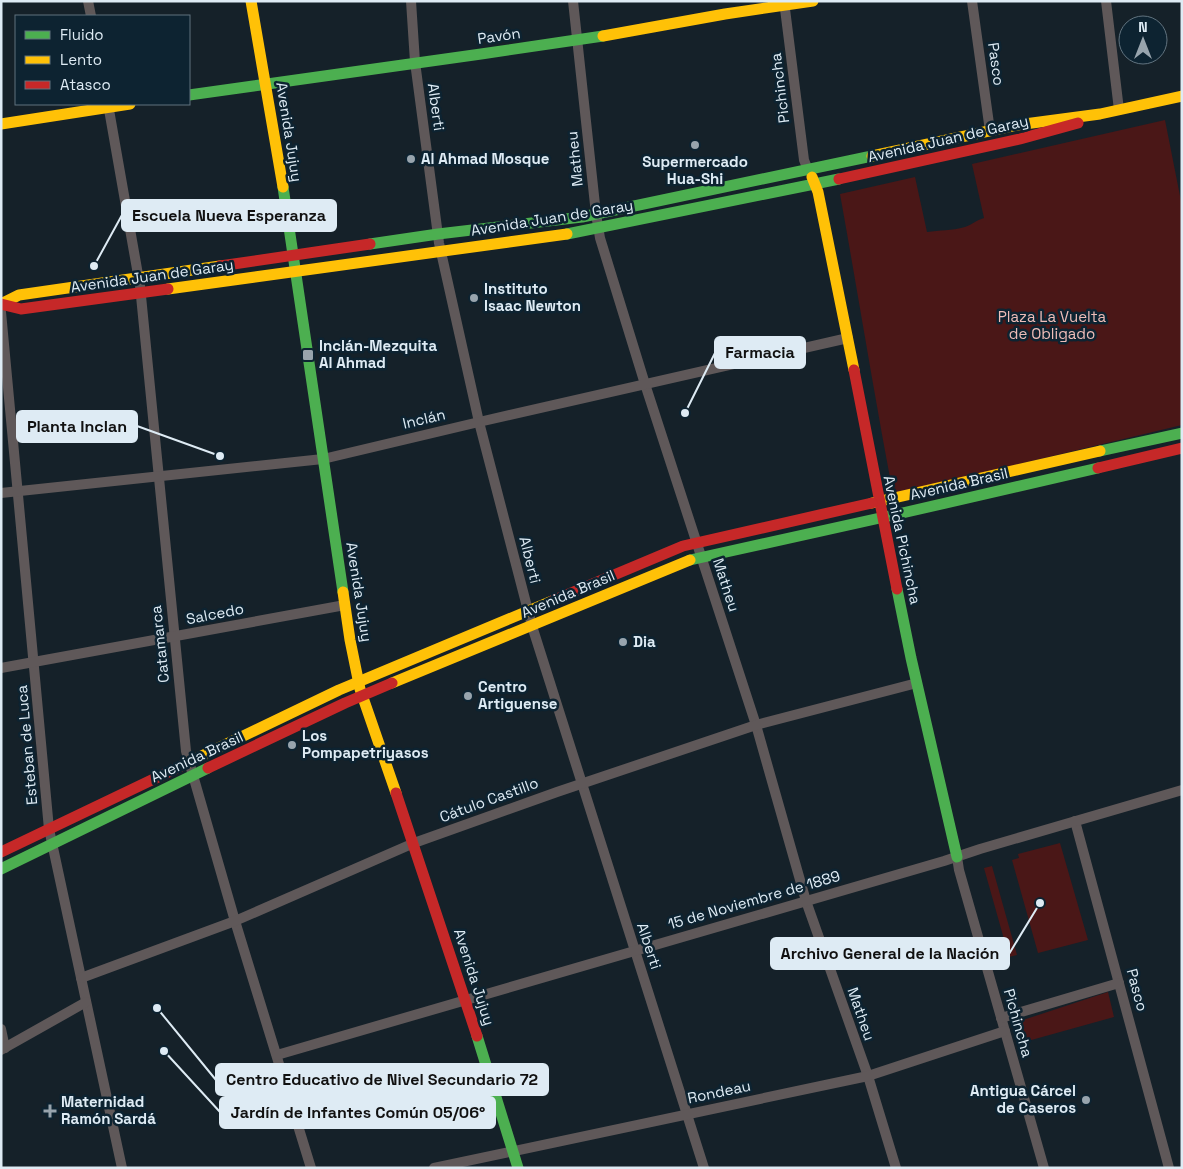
<svg xmlns="http://www.w3.org/2000/svg" width="1183" height="1169" font-family="'Space Grotesk',sans-serif">
<rect width="100%" height="100%" fill="#152129"/>
<g fill="#4a1717">
<path d="M 1165,120 L 1182,206 L 1182,425 L 893,494 C 874,394 858,294 840,194 L 915,177 L 927,232 C 940,230 951,231 965,227 C 972,225 976,220 984,218 L 972,164 Z"/>
<path d="M 1060,843 L 1088,940 L 1038,953 L 1012,860 L 1019,858 L 1018,854 Z"/>
<path d="M 992,866 L 1017,955 L 1009,957 L 984,868 Z"/>
<path d="M 1108,992 L 1114,1017 L 1017,1044 L 1012,1026 L 1014,1023 Z"/>
</g>
<g fill="none" stroke-linecap="round" stroke-linejoin="round">
<g stroke="#5f5859" stroke-width="10">
<path d="M 88,1 L 91,16"/>
<path d="M 411,1 L 415,62 L 439,243 L 479,422 L 532,626 L 704,1168"/>
<path d="M 573,1 L 596,214 L 600,238 L 645,384 L 756,725 L 806,901 L 868,1076 L 896,1168"/>
<path d="M 784,1 L 804,160 L 808,170"/>
<path d="M 972,1 L 990,131"/>
<path d="M 1106,1 L 1119,110"/>
<path d="M 108,104 L 140,286 L 186,751 L 235,921 L 311,1168"/>
<path d="M 1,312 L 49,829 L 122,1168"/>
<path d="M 1,493 L 323,459 L 479,422 L 848,338"/>
<path d="M 1,668 L 345,605"/>
<path d="M 1075,821 L 1169,1168"/>
<path d="M 957,857 L 959,870 L 1044,1168"/>
<path d="M 81,978 L 235,921 L 414,843 L 557,792 L 756,725 L 917,683"/>
<path d="M 1001,1018 L 1119,983"/>
<path d="M 1,1029 L 5,1048"/>
<path d="M 1,1050 L 86,1002"/>
<path d="M 277,1055 L 944,861 L 980,849 L 1182,790"/>
<path d="M 434,1168 L 868,1076 L 1005,1031"/>
</g>
<g stroke="#4caf50" stroke-width="11">
<path d="M 189,95 L 481,54 L 603,36"/>
<path d="M 283,187 L 343,592"/>
<path d="M 567,234 L 839,179"/>
<path d="M 370,244 L 438,234 L 582,217 L 872,156"/>
<path d="M 1100,451 L 1182,433"/>
<path d="M 690,560 L 898,514 L 1098,468"/>
<path d="M 897,589 L 911,658 L 957,857"/>
<path d="M 1,869 L 208,768"/>
<path d="M 477,1036 L 518,1168"/>
</g>
<g stroke="#ffc107" stroke-width="11">
<path d="M 251,1 L 283,187"/>
<path d="M 603,36 L 725,14 L 813,1"/>
<path d="M 1,124 L 130,104"/>
<path d="M 872,156 L 1017,125 L 1100,114 L 1182,96"/>
<path d="M 812,177 L 818,192 L 854,370"/>
<path d="M 168,289 L 567,234"/>
<path d="M 1,304 L 19,295 L 220,266"/>
<path d="M 872,503 L 1100,451"/>
<path d="M 343,592 L 350,640 L 360,689 L 396,793"/>
<path d="M 392,683 L 690,560"/>
<path d="M 183,765 L 339,690 L 552,601"/>
</g>
<g stroke="#c62828" stroke-width="11">
<path d="M 839,179 L 1020,139 L 1078,123"/>
<path d="M 220,266 L 370,244"/>
<path d="M 1,304 L 21,309 L 168,289"/>
<path d="M 854,370 L 897,589"/>
<path d="M 1098,468 L 1182,448"/>
<path d="M 552,601 L 683,546 L 872,503"/>
<path d="M 208,768 L 345,703 L 392,683"/>
<path d="M 396,793 L 477,1036"/>
<path d="M 1,852 L 183,765"/>
</g>
</g>
<g fill="#98a4ad" stroke="#0d2331" stroke-width="2">
<circle cx="695" cy="145" r="5"/>
<circle cx="411" cy="159" r="5"/>
<circle cx="474" cy="298" r="5"/>
<rect x="302" y="349" width="12" height="12" rx="2.5"/>
<circle cx="623" cy="642" r="5"/>
<circle cx="468" cy="696" r="5"/>
<circle cx="292" cy="745" r="5"/>
<circle cx="1086" cy="1100" r="5"/>
<path d="M47.5 1103.5h5v5h5v5h-5v5h-5v-5h-5v-5h5z"/>
</g>
<g text-anchor="middle" stroke-width="5" stroke-linejoin="round" paint-order="stroke">
<g font-size="15" fill="#deebf4" stroke="#0d2331">
<text transform="translate(499 36) rotate(-8)" y="5">Pavón</text>
<text transform="translate(996 64) rotate(82)" y="5">Pasco</text>
<text transform="translate(780 88) rotate(-97)" y="5">Pichincha</text>
<text transform="translate(436 107) rotate(82)" y="5">Alberti</text>
<text transform="translate(289 132) rotate(81)" y="5">Avenida Jujuy</text>
<text transform="translate(948 139) rotate(-13)" y="5">Avenida Juan de Garay</text>
<text transform="translate(575 159) rotate(-96)" y="5">Matheu</text>
<text transform="translate(552 218) rotate(-9)" y="5">Avenida Juan de Garay</text>
<text transform="translate(152 276) rotate(-8)" y="5">Avenida Juan de Garay</text>
<text transform="translate(424 419) rotate(-13)" y="5">Inclán</text>
<text transform="translate(959 484) rotate(-13)" y="5">Avenida Brasil</text>
<text transform="translate(902 540) rotate(78)" y="5">Avenida Pichincha</text>
<text transform="translate(530 560) rotate(76)" y="5">Alberti</text>
<text transform="translate(726 585) rotate(72)" y="5">Matheu</text>
<text transform="translate(359 592) rotate(81)" y="5">Avenida Jujuy</text>
<text transform="translate(568 594) rotate(-23)" y="5">Avenida Brasil</text>
<text transform="translate(215 614) rotate(-11)" y="5">Salcedo</text>
<text transform="translate(160 644) rotate(-96)" y="5">Catamarca</text>
<text transform="translate(27 745) rotate(-95)" y="5">Esteban de Luca</text>
<text transform="translate(197 757) rotate(-25)" y="5">Avenida Brasil</text>
<text transform="translate(489 800) rotate(-20)" y="5">Cátulo Castillo</text>
<text transform="translate(754 900) rotate(-16)" y="5">15 de Noviembre de 1889</text>
<text transform="translate(649 946) rotate(72)" y="5">Alberti</text>
<text transform="translate(474 977) rotate(72)" y="5">Avenida Jujuy</text>
<text transform="translate(1137 990) rotate(75)" y="5">Pasco</text>
<text transform="translate(861 1014) rotate(71)" y="5">Matheu</text>
<text transform="translate(1018 1023) rotate(74)" y="5">Pichincha</text>
<text transform="translate(719 1092) rotate(-12)" y="5">Rondeau</text>
</g>
<g font-size="15" font-weight="bold" fill="#deebf4" stroke="#0d2331" text-anchor="start">
<text x="421" y="164">Al Ahmad Mosque</text>
<text x="695" y="167" text-anchor="middle">Supermercado<tspan x="695" dy="17">Hua-Shi</tspan></text>
<text x="484" y="294">Instituto<tspan x="484" dy="17">Isaac Newton</tspan></text>
<text x="319" y="351">Inclán-Mezquita<tspan x="319" dy="17">Al Ahmad</tspan></text>
<text x="633" y="647">Dia</text>
<text x="478" y="692">Centro<tspan x="478" dy="17">Artiguense</tspan></text>
<text x="302" y="741">Los<tspan x="302" dy="17">Pompapetriyasos</tspan></text>
<text x="1076" y="1096" text-anchor="end">Antigua Cárcel<tspan x="1076" dy="17">de Caseros</tspan></text>
<text x="61" y="1107">Maternidad<tspan x="61" dy="17">Ramón Sardá</tspan></text>
</g>
<g font-size="15" fill="#efbdb8" stroke="#0d2331">
<text x="1052" y="322">Plaza La Vuelta<tspan x="1052" dy="17">de Obligado</tspan></text>
</g>
</g>
<path fill="none" stroke="#deebf4" stroke-width="2" d="M94 266L122 215M685 413L715 353M220 456L137 426M1040 903L1009 954M157 1008L216 1080M164 1051L220 1112"/>
<g fill="#deebf4" stroke="#0d2331" stroke-width="2">
<circle cx="94" cy="266" r="5"/>
<circle cx="685" cy="413" r="5"/>
<circle cx="220" cy="456" r="5"/>
<circle cx="1040" cy="903" r="5"/>
<circle cx="157" cy="1008" r="5"/>
<circle cx="164" cy="1051" r="5"/>
</g>
<g fill="#deebf4" stroke="#deebf4" stroke-width="2">
<rect x="122" y="200" width="214" height="31" rx="5"/>
<rect x="715" y="337" width="90" height="31" rx="5"/>
<rect x="17" y="411" width="120" height="31" rx="5"/>
<rect x="771" y="938" width="238" height="31" rx="5"/>
<rect x="216" y="1064" width="332" height="31" rx="5"/>
<rect x="220" y="1097" width="275" height="31" rx="5"/>
</g>
<g font-size="16" text-anchor="middle" font-weight="bold" fill="#111">
<text x="229" y="221">Escuela Nueva Esperanza</text>
<text x="760" y="358">Farmacia</text>
<text x="77" y="432">Planta Inclan</text>
<text x="890" y="959">Archivo General de la Nación</text>
<text x="382" y="1085">Centro Educativo de Nivel Secundario 72</text>
<text x="358" y="1118">Jardín de Infantes Común 05/06°</text>
</g>
<rect width="1183" height="1169" fill="none" stroke="#deebf4" stroke-width="5"/>
<rect x="15" y="15" width="175" height="90" fill="#0d2331" stroke="#61737f"/>
<rect x="25" y="31" width="25" height="8" fill="#4caf50" stroke="#61737f"/>
<text x="60" y="40" font-size="15" fill="#deebf4">Fluido</text>
<rect x="25" y="56" width="25" height="8" fill="#ffc107" stroke="#61737f"/>
<text x="60" y="65" font-size="15" fill="#deebf4">Lento</text>
<rect x="25" y="81" width="25" height="8" fill="#c62828" stroke="#61737f"/>
<text x="60" y="90" font-size="15" fill="#deebf4">Atasco</text>
<g transform="translate(1143 40)"><circle r="24" fill="#0d2331" stroke="#61737f"/>
<path d="M0-4L9 19L0 12L-9 19Z" fill="#98a4ad"/>
<text y="-8" font-size="14" font-weight="bold" text-anchor="middle" fill="#deebf4">N</text>
</g>
</svg>
